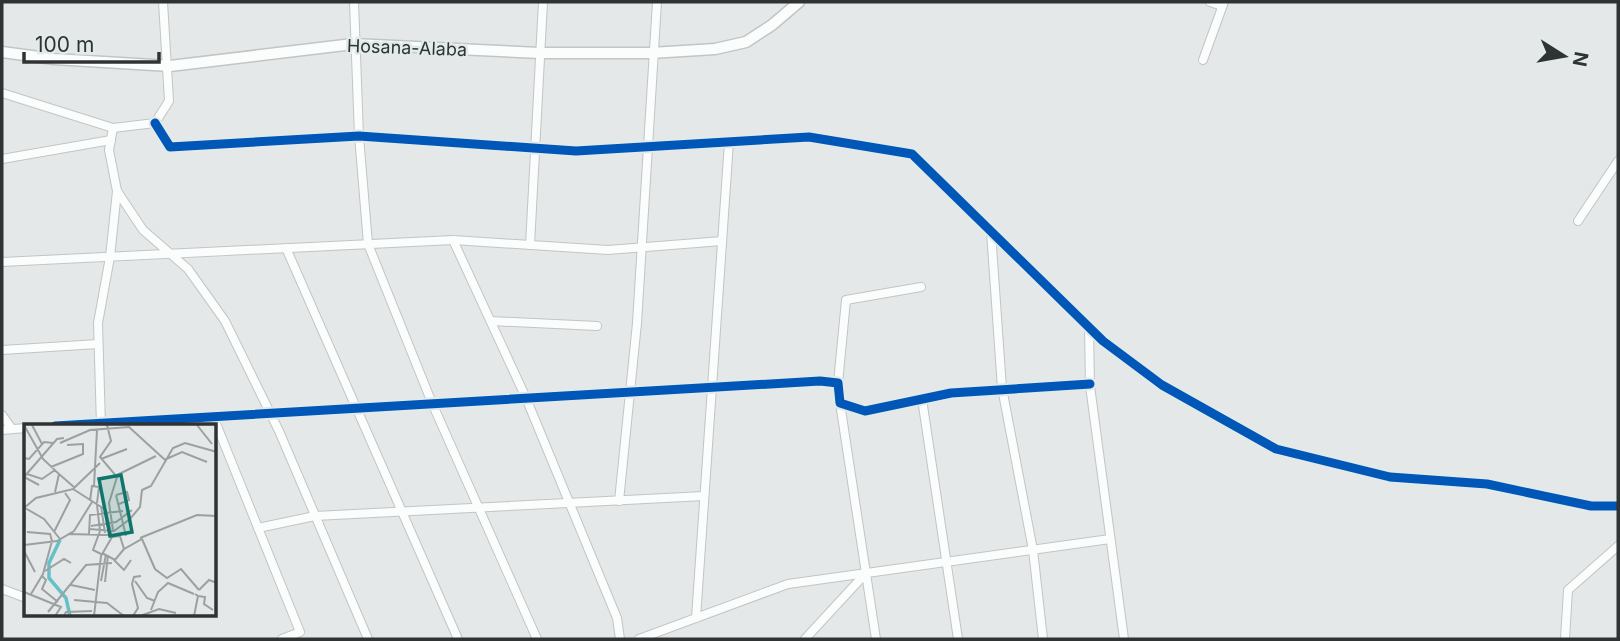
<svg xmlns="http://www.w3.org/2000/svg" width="1620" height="641" font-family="Inter,sans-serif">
<rect width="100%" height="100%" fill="#e4e8e8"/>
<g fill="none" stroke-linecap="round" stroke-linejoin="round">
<defs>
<g id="street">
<path d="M 163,2 L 169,101 L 155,123 L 113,128 L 109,150 L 117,191 L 143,230 L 188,269 L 225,321 L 279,431 L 368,639"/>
<path d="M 354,2 L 359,136 L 368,244 L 432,403 L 537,639"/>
<path d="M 1210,2 L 1222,6"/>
<path d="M 1203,60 L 1224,2"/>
<path d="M 2,93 L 113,128"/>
<path d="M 155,123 L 170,147 L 359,136 L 576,151 L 809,137 L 912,154 L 1103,341 L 1162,385 L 1276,449 L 1390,477 L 1487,484 L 1591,506 L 1618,506"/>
<path d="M 2,159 L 111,140"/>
<path d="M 1578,221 L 1618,161"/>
<path d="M 991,232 L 1002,388 L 1033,550 L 1043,639"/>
<path d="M 453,240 L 526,398 L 617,618 L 620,639"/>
<path d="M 530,245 L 543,2"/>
<path d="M 286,248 L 458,639"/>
<path d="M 2,262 L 453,240 L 608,250 L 722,241"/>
<path d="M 491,321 L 597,326"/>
<path d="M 1089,328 L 1090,386 L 1124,639"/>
<path d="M 2,350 L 98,344"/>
<path d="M 838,383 L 846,300 L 921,287"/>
<path d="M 922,399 L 958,639"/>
<path d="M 840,403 L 876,639"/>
<path d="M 2,415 L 12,429"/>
<path d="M 213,416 L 300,632 L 282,639"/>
<path d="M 55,426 L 820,381 L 838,383 L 840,403 L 865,411 L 951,393 L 1090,384"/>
<path d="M 101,426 L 98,323 L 110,257 L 117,191"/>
<path d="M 2,430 L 26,428"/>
<path d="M 619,501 L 637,323 L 657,2"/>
<path d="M 258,528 L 315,516 L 704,496"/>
<path d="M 2,589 L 26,598"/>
<path d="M 696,618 L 729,142"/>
<path d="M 639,639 L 788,584 L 1110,539"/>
<path d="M 805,639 L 866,573"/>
<path d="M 1565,639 L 1568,590 L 1618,546"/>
</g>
<path id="secondary" d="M 2,52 L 54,59 L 170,66 L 353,44 L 540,53 L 651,53 L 715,49 L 746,42 L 772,25 L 799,2"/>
</defs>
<use href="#street" stroke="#c2c5c5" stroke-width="10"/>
<use href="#secondary" stroke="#c2c5c5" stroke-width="13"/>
<use href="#street" stroke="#fbfcfc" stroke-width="8"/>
<use href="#secondary" stroke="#fbfcfc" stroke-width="10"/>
<defs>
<g id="cycleway">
<path d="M 155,123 L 170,147 L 359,136 L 576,151 L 809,137 L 912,154 L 1103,341 L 1162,385 L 1276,449 L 1390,477 L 1487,484 L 1591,506 L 1618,506"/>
<path d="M 55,426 L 820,381 L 838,383 L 840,403 L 865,411 L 951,393 L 1090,384"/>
</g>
</defs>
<use href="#cycleway" stroke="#e2eaea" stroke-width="13"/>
<use href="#cycleway" stroke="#0057b8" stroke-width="9"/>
</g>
<g text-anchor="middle" stroke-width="5" stroke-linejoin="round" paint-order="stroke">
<g font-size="18" fill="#2f3333" stroke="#e2eaea">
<text transform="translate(407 48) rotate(2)" y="6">Hosana-Alaba</text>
</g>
</g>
<g transform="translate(24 424)">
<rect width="192" height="192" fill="#e4e8e8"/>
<path fill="none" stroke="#66c1c6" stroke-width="3.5" d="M 36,116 L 25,139 L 25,154 L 42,174 L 46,192"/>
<path fill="none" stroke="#9ca0a0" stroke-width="2" d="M 0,1 L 19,35 L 35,50 L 31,68M 8,1 L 18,20M 83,1 L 87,17 L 76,33 L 93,53 L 85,79 L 89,106M 173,1 L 188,20M 36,19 L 66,6 L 105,3 L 140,35M 0,34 L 5,35 L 20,18 L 29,19M 77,35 L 103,25M 140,36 L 158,28 L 183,38M 27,43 L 59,30 L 59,20 L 43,21M 3,50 L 18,55 L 31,46M 35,50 L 51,64M 93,51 L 132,32M 15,61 L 0,53 L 33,15 L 40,14M 70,62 L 73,6M 49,65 L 76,39M 92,71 L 102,112M 92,71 L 103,68 L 105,76 L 95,80M 66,77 L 68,62 L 75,63 L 73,79M 73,81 L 76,107 L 69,126 L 77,130M 77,82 L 81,109M 0,84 L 12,74 L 49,65 L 82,86 L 88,113 L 77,132 L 70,192M 1,84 L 20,95 L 36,115M 67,102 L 92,98 L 108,86M 65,105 L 90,107 L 106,95 L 116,83 L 118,66 L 127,62 L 149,24 L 161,19 L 193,28M 3,108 L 26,110 L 28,117 L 19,150 L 7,170M 30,108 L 46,76 L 41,69M 44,110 L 85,111M 65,110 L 66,91 L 99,87M 88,113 L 96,112 L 100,125 L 118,115 L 131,145 L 143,154 L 157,145 L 175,166M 0,114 L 1,88M 116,114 L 173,91 L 193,92M 0,121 L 33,117 L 50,107 L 68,78M 0,127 L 11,148M 78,129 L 91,136 L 100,125M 90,136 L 100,146 L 107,136M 21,147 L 40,135 L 47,139M 18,152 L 22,156 L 18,165 L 34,178M 77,157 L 82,130M 111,157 L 123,174 L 131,177M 81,158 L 84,131M 47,161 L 71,166M 175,166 L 185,156 L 193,159M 0,168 L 37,183 L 31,192M 174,172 L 181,173 L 180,180 L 189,186M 50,176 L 83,179 L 100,192M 127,186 L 134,168 L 144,159 L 170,170M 24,188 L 62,141 L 88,139M 40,192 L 42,188 L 68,187M 109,192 L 114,184 L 108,160 L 110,153 L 117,152M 116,192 L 135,185 L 152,189M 170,192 L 174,172 L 171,170"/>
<path fill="#0f766e" fill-opacity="0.15" stroke="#0f766e" stroke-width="3.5" d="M 97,51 L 108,108 L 86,112 L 75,55 Z"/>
<rect width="192" height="192" fill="none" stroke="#2f3333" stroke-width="3.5"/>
</g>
<rect width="1620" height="641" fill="none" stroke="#2f3333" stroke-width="7"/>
<g transform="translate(1564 56) rotate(101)" stroke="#e2eaea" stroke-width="5" paint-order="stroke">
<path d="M0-5L12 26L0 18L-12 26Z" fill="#2f3333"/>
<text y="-10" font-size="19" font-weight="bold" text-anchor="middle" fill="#2f3333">N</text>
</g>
<path d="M24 52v10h135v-10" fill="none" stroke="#2f3333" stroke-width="3.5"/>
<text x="35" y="52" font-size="21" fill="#2f3333" stroke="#e2eaea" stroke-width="5" paint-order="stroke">100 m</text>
</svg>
